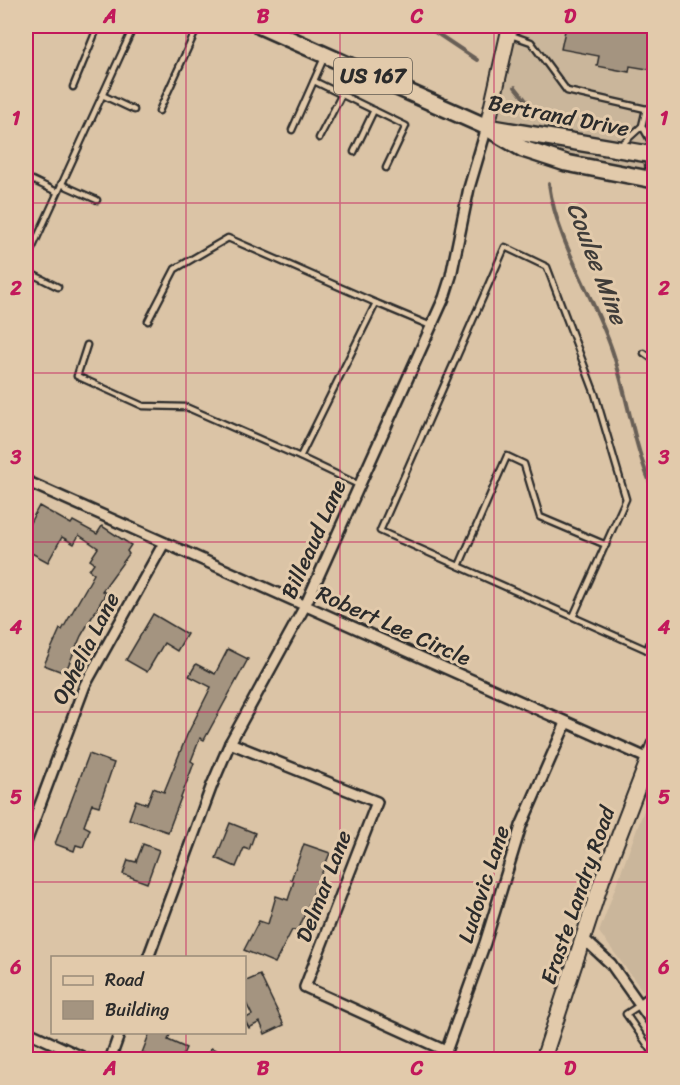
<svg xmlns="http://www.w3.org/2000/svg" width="680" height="1085" font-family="Sriracha,sans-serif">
<rect width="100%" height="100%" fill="#dbc4a6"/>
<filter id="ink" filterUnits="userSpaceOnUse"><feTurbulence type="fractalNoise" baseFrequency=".0167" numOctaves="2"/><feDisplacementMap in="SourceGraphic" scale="12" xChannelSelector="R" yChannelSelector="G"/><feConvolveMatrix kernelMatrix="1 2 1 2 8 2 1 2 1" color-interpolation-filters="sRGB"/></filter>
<g filter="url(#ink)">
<g fill="#cab69b">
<path d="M 516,26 L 654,26 L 654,180 L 487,127 Z"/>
<path d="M 654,783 L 654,986 L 645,994 L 599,932 Z"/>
</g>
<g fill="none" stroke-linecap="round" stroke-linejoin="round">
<g stroke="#685f56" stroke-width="4">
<path d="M 426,26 L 477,60"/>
<path d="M 515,87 L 532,108"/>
<path d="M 549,184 C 557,242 592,293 611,347 C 628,395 633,446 654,492"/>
</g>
</g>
<g fill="#a49480" stroke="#2b2b2b" stroke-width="1.5">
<path d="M 566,26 L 654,26 L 654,70 L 630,66 L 629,72 L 597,66 L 599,56 L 561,49 Z"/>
<path d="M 39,506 L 71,524 L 73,521 L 97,534 L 102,526 L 131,545 L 127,551 L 129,554 L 102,591 L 106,593 L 81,636 L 65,673 L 44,665 L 60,629 L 62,630 L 94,574 L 89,570 L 94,563 L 90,560 L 98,548 L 79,535 L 74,544 L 62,537 L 48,562 L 26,550 L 26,530 Z"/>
<path d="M 153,614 L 187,634 L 177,651 L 164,643 L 147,672 L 126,660 Z"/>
<path d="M 228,649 L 248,659 L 204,740 L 200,738 L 191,761 L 194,763 L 168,832 L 129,819 L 136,800 L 147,804 L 153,788 L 164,792 L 187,735 L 211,687 L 189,676 L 196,664 L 215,674 Z"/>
<path d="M 89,754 L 114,763 L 99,806 L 92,804 L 84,826 L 90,829 L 83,847 L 76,845 L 74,851 L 55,844 Z"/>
<path d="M 230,823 L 255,833 L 249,850 L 244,848 L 236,867 L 216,858 Z"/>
<path d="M 143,844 L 159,850 L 147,883 L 123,874 L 128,860 L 136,862 Z"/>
<path d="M 304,844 L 330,853 L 298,931 L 292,930 L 275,963 L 244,950 L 259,921 L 268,924 L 276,896 L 288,900 L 294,881 L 291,880 Z"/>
<path d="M 260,975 L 284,1025 L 265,1034 L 260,1022 L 249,1028 L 244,1019 L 252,1015 L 244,999 L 244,982 Z"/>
<path d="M 150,1032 L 171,1032 L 168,1040 L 186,1048 L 181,1059 L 157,1059 L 142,1053 Z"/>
<path d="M 211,1048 L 237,1059 L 206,1059 Z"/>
</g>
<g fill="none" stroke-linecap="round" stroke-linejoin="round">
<defs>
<g id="lane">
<path d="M 511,35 L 531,42 L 567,91 L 646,109 L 654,107"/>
<path d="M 314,81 L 406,126 L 386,168"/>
<path d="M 73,87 L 98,26"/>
<path d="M 102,95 L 134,110"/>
<path d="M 159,111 L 198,26"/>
<path d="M 642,126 L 654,147"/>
<path d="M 292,130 L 324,58"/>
<path d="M 319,138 L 342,94"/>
<path d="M 621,145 L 642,126 L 646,109"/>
<path d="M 354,152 L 374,110"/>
<path d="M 26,177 L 57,192"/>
<path d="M 61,184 L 97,200"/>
<path d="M 26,262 L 134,26"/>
<path d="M 26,271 L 58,287"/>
<path d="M 148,321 L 175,269 L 228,238 L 376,303"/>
<path d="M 87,345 L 77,376 L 143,406 L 186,407 L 300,457"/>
<path d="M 644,353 L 654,360"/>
<path d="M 359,485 L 300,457 L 376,303 L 431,326"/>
<path d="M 459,566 L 507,456 L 524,464 L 540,517 L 606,545"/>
<path d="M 573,617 L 626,499 L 595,394 L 547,267 L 505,247 L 380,531 L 654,653"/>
<path d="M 647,650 L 654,632"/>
<path d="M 640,1005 L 626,1014 L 654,1054"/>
</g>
<g id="street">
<path d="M 26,481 L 649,759"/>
<path d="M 230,743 L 377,802 L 305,987 L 446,1051"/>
<path d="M 26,842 L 85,685 L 164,543"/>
<path d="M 584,939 L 611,964 L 654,1025"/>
<path d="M 148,958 L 212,785 L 230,743 L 305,606 L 444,298 L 451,276 L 469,188 L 487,127"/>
<path d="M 640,1005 L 654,995"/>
<path d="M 26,1031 L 89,1060"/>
<path d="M 110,1060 L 120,1032"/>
<path d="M 443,1060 L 485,943 L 521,826 L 566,723"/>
</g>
<g id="secondary">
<path d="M 487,127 L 510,26"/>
<path d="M 652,155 L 654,181"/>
<path d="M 543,1060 L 602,880 L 654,745"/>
</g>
<g id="primary">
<path d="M 260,26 L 487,127 L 654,155"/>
<path d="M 494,132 L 523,149 L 566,163 L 654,180"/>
</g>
</defs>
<use href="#lane" stroke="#2b2b2b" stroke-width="9"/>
<use href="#street" stroke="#2b2b2b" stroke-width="14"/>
<use href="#secondary" stroke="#2b2b2b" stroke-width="18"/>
<use href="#primary" stroke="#2b2b2b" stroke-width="20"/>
<use href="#lane" stroke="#e2caab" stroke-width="4.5"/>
<use href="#street" stroke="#e2caab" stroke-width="9"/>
<use href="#secondary" stroke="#e2caab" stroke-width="14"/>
<use href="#primary" stroke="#e2caab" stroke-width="15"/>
</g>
</g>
<path fill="none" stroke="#c2185b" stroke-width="1.5" stroke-opacity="0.55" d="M 186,26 L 186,958M 340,26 L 340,1060M 494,26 L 494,1060M 26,203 L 654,203M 26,373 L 654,373M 26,542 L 654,542M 26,712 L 654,712M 26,882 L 654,882M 186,1032 L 186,1060"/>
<g text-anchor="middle" stroke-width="6" stroke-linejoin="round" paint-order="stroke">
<rect fill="#e2caab" stroke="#625b51" stroke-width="1.5" x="334" y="58" width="78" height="36" rx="4.5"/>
<g font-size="21" font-weight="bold" fill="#2b2b2b">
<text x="373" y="83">US 167</text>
</g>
<g font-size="22" fill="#2b2b2b" stroke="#e2caab">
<text transform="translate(559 115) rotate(11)" y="8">Bertrand Drive</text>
<text transform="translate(313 539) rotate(-66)" y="8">Billeaud Lane</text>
<text transform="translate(394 625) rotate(24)" y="8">Robert Lee Circle</text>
<text transform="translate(85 648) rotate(-63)" y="8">Ophelia Lane</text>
<text transform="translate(483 884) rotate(-72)" y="8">Ludovic Lane</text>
<text transform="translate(323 886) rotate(-69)" y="8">Delmar Lane</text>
<text transform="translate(577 895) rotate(-71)" y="8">Eraste Landry Road</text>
</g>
<g font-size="24" font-style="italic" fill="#3f3c39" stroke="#e2caab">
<text transform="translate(597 263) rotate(69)" y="8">Coulee Mine</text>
</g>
</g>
<rect width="680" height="1085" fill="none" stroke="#e2caab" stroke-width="66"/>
<rect x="51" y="956" width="195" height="78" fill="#e2caab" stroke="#998a78" stroke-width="1.5"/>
<rect x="63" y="976" width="30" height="9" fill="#e2caab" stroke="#998a78" stroke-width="1.5"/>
<text x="105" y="986" font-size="18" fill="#2b2b2b">Road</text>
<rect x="63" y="1001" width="30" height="18" fill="#a49480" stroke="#998a78" stroke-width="1.5"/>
<text x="105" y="1016" font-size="18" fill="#2b2b2b">Building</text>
<rect x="33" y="33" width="614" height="1019" fill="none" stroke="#c2185b" stroke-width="2"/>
<g font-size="20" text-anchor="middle" font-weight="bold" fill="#c2185b">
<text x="110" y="23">A</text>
<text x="263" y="23">B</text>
<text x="417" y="23">C</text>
<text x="570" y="23">D</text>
<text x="16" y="125">1</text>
<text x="664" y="125">1</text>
<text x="16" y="295">2</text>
<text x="664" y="295">2</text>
<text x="16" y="464">3</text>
<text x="664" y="464">3</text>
<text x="16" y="634">4</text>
<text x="664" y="634">4</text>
<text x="16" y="804">5</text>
<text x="664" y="804">5</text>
<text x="16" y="974">6</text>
<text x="664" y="974">6</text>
<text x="110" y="1075">A</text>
<text x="263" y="1075">B</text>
<text x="417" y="1075">C</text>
<text x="570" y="1075">D</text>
</g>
</svg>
